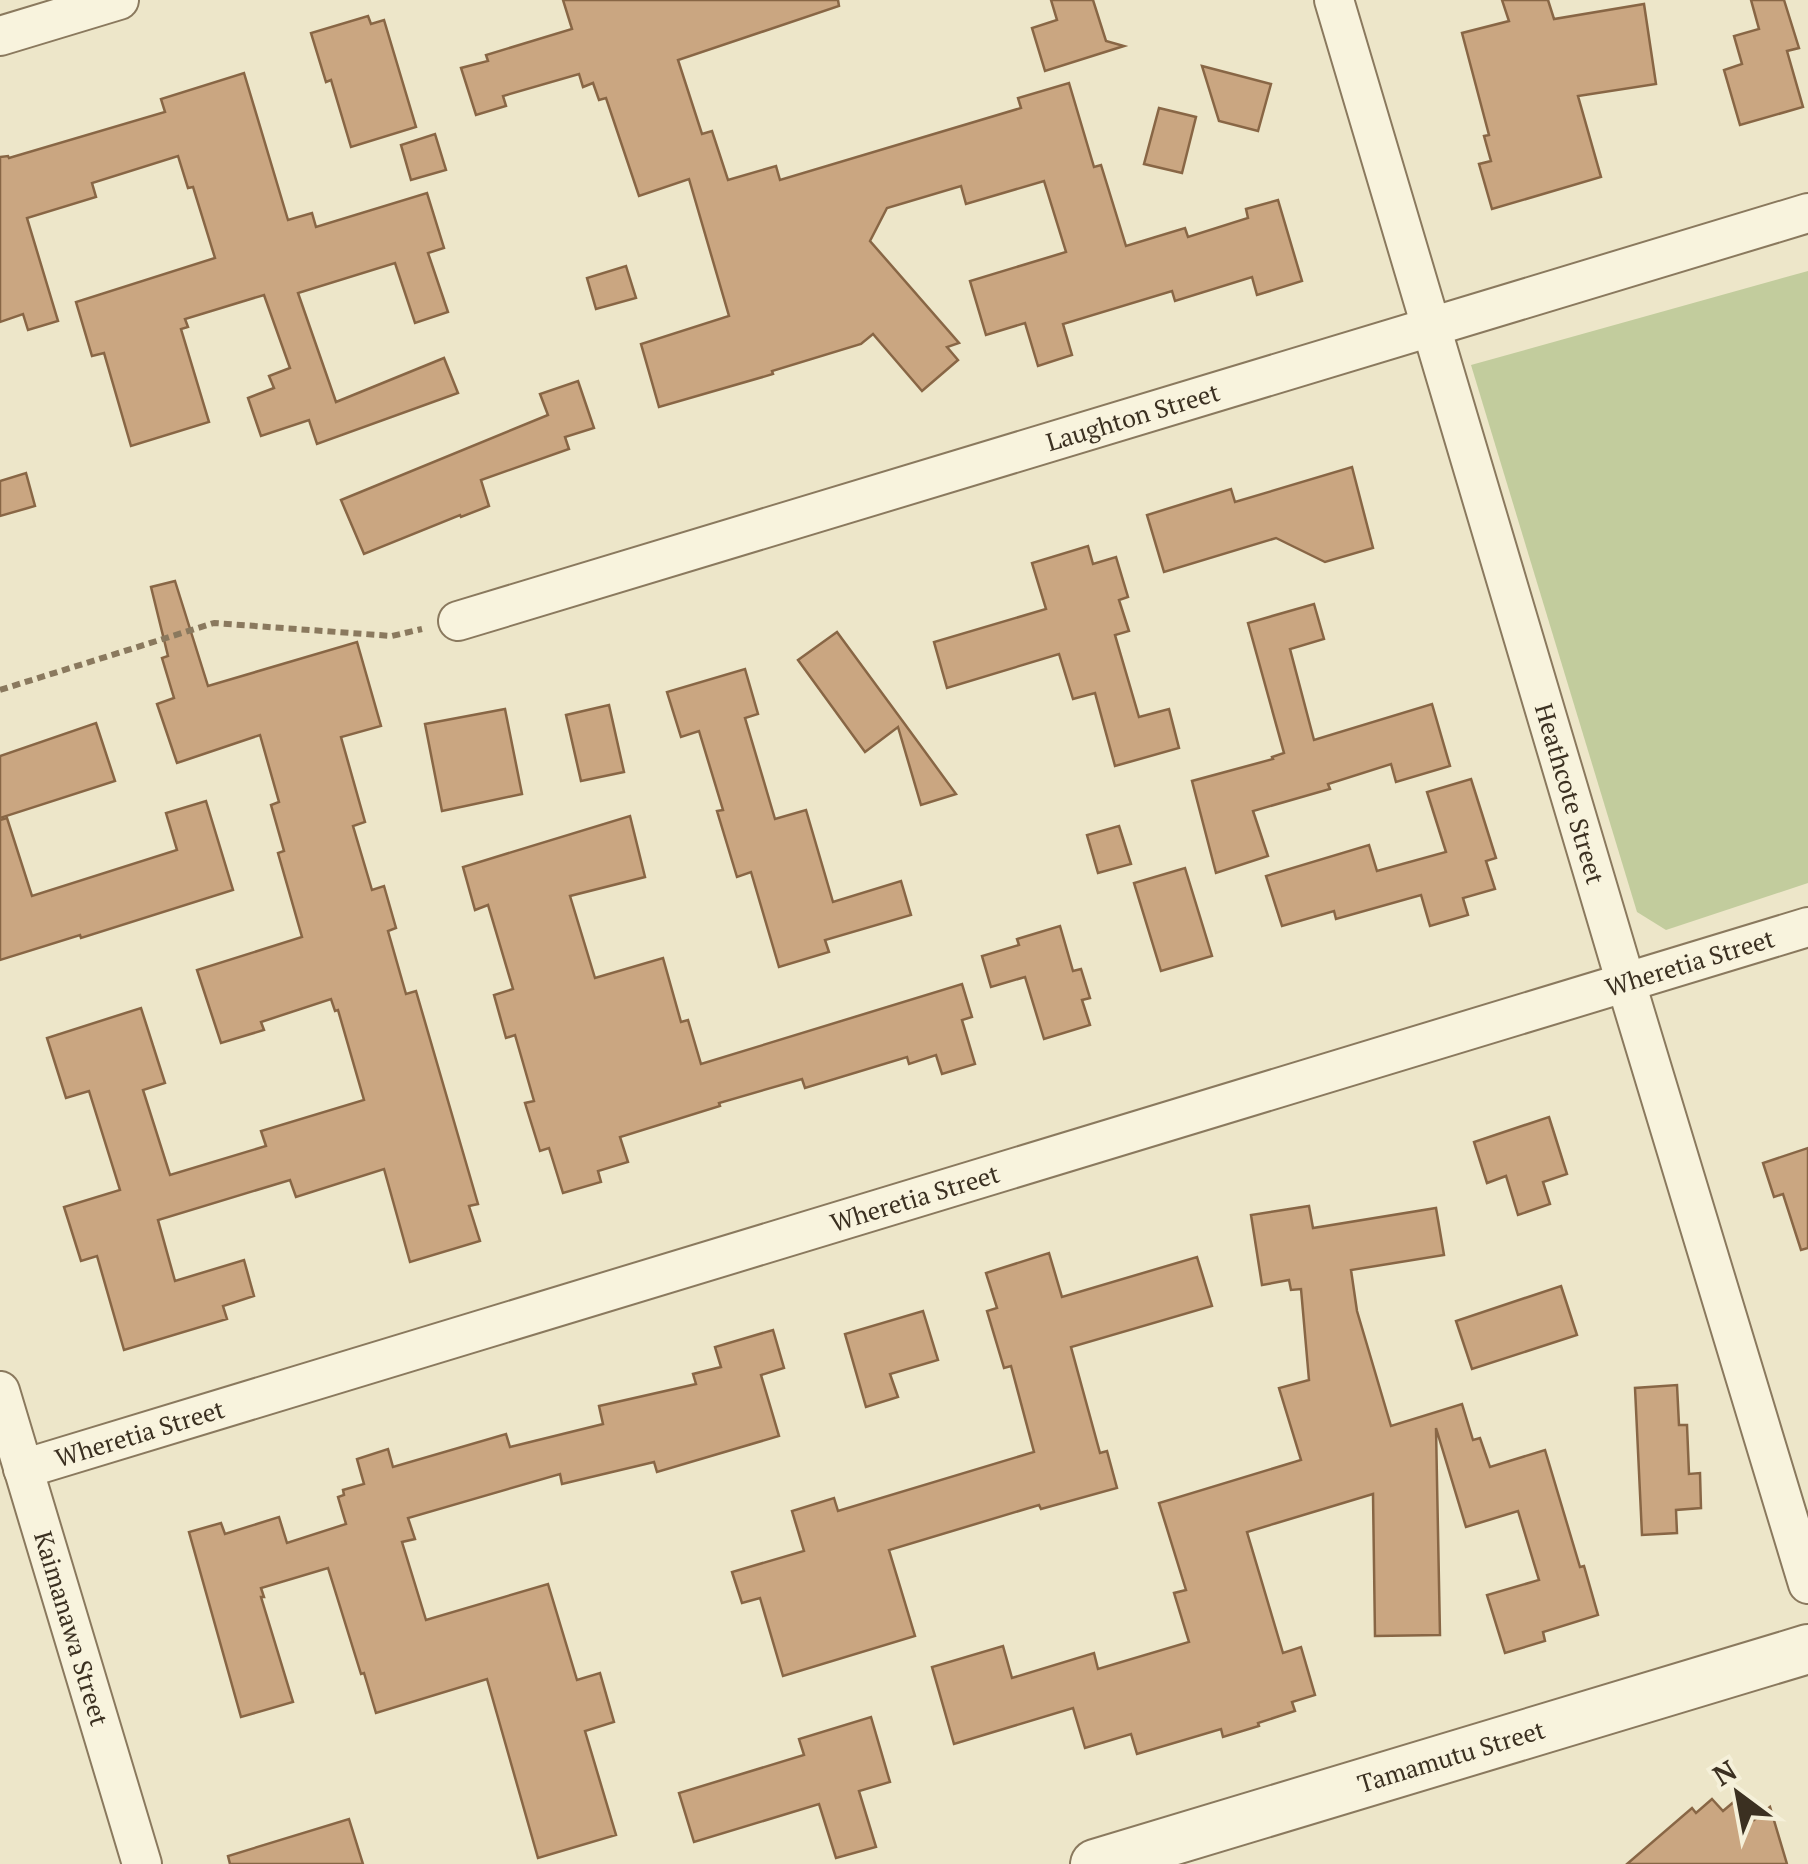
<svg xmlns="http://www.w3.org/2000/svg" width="1808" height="1864" font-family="'PT Serif',serif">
<rect width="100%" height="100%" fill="#ede6c9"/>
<path fill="#c2cc9d" d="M 1808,271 L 1808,883 L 1666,930 L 1637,912 L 1471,365 Z"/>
<g fill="#caa681" stroke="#886645" stroke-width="2.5">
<path d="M 563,0 L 838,0 L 839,6 L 678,60 L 702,134 L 712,131 L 728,180 L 776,166 L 780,180 L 1021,108 L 1018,98 L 1069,83 L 1094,167 L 1101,165 L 1126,246 L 1185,228 L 1188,237 L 1248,218 L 1246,209 L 1278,200 L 1302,281 L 1257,295 L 1252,277 L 1175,301 L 1172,291 L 1063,324 L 1072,355 L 1038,366 L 1025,323 L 986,335 L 970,281 L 1066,252 L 1044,181 L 966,204 L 961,186 L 887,208 L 870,241 L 959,343 L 947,347 L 958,360 L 922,391 L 873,334 L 861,344 L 772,371 L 773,374 L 659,407 L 641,344 L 729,316 L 689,179 L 639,196 L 606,98 L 599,100 L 593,83 L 583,87 L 579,74 L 503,96 L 506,106 L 476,115 L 461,68 L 488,61 L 486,55 L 572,29 Z"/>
<path d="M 1051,0 L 1093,0 L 1106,41 L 1124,46 L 1045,71 L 1032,28 L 1057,20 Z"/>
<path d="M 1502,0 L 1548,0 L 1554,19 L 1644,4 L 1656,84 L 1578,96 L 1601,177 L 1492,209 L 1479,164 L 1491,161 L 1484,136 L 1489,135 L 1462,33 L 1509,21 Z"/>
<path d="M 1751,0 L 1784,0 L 1799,48 L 1787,51 L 1803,107 L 1740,125 L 1724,70 L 1742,64 L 1734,36 L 1759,29 Z"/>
<path d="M 368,16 L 371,24 L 384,20 L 416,127 L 351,147 L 331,80 L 326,82 L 311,33 Z"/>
<path d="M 1202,66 L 1271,84 L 1258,131 L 1219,121 Z"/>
<path d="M 244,73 L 288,220 L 312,213 L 316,227 L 427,193 L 444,248 L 428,253 L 448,312 L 415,323 L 395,263 L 298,293 L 336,402 L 444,358 L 458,393 L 317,444 L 309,420 L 261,436 L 248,398 L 274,388 L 269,376 L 290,368 L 264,295 L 185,319 L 188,327 L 181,329 L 209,422 L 131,446 L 104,353 L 92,356 L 76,302 L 215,258 L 193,187 L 188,188 L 178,156 L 92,183 L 96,197 L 27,218 L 58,321 L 28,330 L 23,314 L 0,322 L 0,157 L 8,156 L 9,158 L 165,112 L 161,99 Z"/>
<path d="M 1159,108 L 1196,117 L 1182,173 L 1144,164 Z"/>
<path d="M 435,134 L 446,170 L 411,180 L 401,145 Z"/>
<path d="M 626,266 L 636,298 L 596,309 L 587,278 Z"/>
<path d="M 578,381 L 594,428 L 565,437 L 569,449 L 481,480 L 489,506 L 461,517 L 460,515 L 364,554 L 341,500 L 548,415 L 540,394 Z"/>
<path d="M 1352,467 L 1373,548 L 1325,562 L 1276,538 L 1164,572 L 1147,515 L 1231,489 L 1235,502 Z"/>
<path d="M 26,473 L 35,506 L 0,516 L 0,481 Z"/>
<path d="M 1088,546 L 1093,564 L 1116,557 L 1128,597 L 1119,600 L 1129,631 L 1115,635 L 1139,717 L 1169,709 L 1179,748 L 1115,766 L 1095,693 L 1073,699 L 1059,654 L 947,688 L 934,642 L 1046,609 L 1032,563 Z"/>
<path d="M 175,581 L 208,686 L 357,642 L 381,726 L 341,737 L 365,822 L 353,826 L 372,890 L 384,886 L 396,928 L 388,931 L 406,994 L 416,991 L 478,1204 L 469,1206 L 480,1241 L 410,1262 L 384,1169 L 296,1197 L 290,1180 L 158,1220 L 175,1281 L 244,1260 L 254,1296 L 223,1306 L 227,1319 L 124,1350 L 97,1256 L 81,1261 L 64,1207 L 120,1190 L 89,1091 L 66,1098 L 47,1038 L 141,1008 L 165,1083 L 143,1090 L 170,1175 L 266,1146 L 261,1131 L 364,1100 L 338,1010 L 335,1011 L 331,999 L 261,1022 L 264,1030 L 221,1043 L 197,970 L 302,937 L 278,853 L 284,851 L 271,805 L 279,802 L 260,735 L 177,763 L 157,704 L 174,698 L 162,658 L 168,656 L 151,587 Z"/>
<path d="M 1314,604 L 1324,639 L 1290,649 L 1314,740 L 1432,704 L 1450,766 L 1396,782 L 1391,764 L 1328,784 L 1330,789 L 1253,811 L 1268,856 L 1216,873 L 1192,781 L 1273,759 L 1272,757 L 1284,753 L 1248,623 Z"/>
<path d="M 837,632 L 904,723 L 956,794 L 921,805 L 898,727 L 865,752 L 798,660 Z"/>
<path d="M 745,669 L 758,714 L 745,718 L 775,819 L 806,810 L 833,902 L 901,881 L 911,915 L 825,940 L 829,952 L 779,967 L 751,872 L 737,877 L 717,811 L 723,810 L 699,731 L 681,737 L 667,692 Z"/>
<path d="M 609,705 L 624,772 L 581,781 L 566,715 Z"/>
<path d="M 505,709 L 522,794 L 442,811 L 425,724 Z"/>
<path d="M 96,723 L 115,781 L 0,818 L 0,756 Z"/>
<path d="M 1471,779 L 1496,858 L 1486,861 L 1495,889 L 1463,898 L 1468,915 L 1430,926 L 1421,895 L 1336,919 L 1334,911 L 1282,926 L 1266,876 L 1369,845 L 1377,871 L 1446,852 L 1427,792 Z"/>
<path d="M 206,801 L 233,890 L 81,938 L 80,935 L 0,960 L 0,820 L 7,818 L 32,896 L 177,850 L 166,813 Z"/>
<path d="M 630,816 L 645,877 L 570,896 L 595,978 L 663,958 L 681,1022 L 688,1020 L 701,1064 L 962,984 L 972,1017 L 962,1020 L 975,1064 L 942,1074 L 936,1055 L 909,1064 L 907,1057 L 805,1088 L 802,1079 L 719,1103 L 720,1106 L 620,1137 L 628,1162 L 598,1171 L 601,1182 L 563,1193 L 549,1148 L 540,1151 L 525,1103 L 534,1101 L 515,1035 L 506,1038 L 494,995 L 513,989 L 488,905 L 475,910 L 463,867 Z"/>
<path d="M 1119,826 L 1131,864 L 1098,873 L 1087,835 Z"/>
<path d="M 1185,868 L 1212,956 L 1161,971 L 1134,883 Z"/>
<path d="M 1060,926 L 1073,971 L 1081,969 L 1090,998 L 1082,1000 L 1090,1025 L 1044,1039 L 1025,977 L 991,987 L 982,956 L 1019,945 L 1017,939 Z"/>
<path d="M 1549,1117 L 1567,1174 L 1543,1182 L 1550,1204 L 1518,1215 L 1506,1176 L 1487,1183 L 1474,1142 Z"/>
<path d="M 1808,1148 L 1808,1248 L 1801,1250 L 1783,1194 L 1774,1197 L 1763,1163 Z"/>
<path d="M 1309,1206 L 1313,1228 L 1436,1208 L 1444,1255 L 1351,1270 L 1357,1311 L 1391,1426 L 1462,1404 L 1473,1440 L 1480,1438 L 1490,1467 L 1545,1450 L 1580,1567 L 1584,1566 L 1598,1615 L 1543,1632 L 1545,1641 L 1505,1653 L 1487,1595 L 1539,1580 L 1518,1511 L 1466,1527 L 1436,1428 L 1440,1635 L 1375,1636 L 1373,1494 L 1247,1532 L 1283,1653 L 1301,1647 L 1315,1695 L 1292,1702 L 1295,1711 L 1258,1723 L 1259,1726 L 1223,1737 L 1221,1729 L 1137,1754 L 1131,1734 L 1085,1748 L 1073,1708 L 954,1744 L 932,1667 L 1003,1646 L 1012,1678 L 1094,1653 L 1098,1669 L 1189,1642 L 1174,1593 L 1186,1590 L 1159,1503 L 1301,1460 L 1279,1388 L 1309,1380 L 1301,1289 L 1291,1290 L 1289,1280 L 1262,1285 L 1251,1215 Z"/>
<path d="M 1049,1253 L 1062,1297 L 1197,1257 L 1212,1306 L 1071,1347 L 1100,1453 L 1107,1451 L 1117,1488 L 1041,1509 L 1039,1505 L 889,1550 L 915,1636 L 783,1676 L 760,1598 L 742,1603 L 732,1572 L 804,1551 L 792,1511 L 834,1498 L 838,1511 L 1034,1452 L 1011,1366 L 1004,1368 L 987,1311 L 997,1308 L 986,1273 Z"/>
<path d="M 1561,1286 L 1577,1335 L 1472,1369 L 1456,1321 Z"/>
<path d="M 923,1311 L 938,1360 L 890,1374 L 898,1397 L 866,1407 L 845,1334 Z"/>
<path d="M 773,1330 L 784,1368 L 761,1375 L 779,1436 L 657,1472 L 654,1462 L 562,1484 L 560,1474 L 408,1518 L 415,1539 L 402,1542 L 426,1620 L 548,1584 L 577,1680 L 600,1673 L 614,1722 L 585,1731 L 616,1835 L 538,1858 L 487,1679 L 376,1713 L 364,1673 L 361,1674 L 328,1568 L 261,1588 L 264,1597 L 261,1597 L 293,1702 L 241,1717 L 189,1532 L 221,1523 L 225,1534 L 279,1517 L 287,1543 L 346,1524 L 338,1497 L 344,1495 L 343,1490 L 364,1484 L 357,1459 L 388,1449 L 393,1467 L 506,1434 L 510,1447 L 603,1424 L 599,1406 L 696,1384 L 693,1374 L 721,1367 L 715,1347 Z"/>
<path d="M 1677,1385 L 1679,1425 L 1687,1425 L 1689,1474 L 1700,1473 L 1701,1508 L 1676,1510 L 1677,1533 L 1642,1535 L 1635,1388 Z"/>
<path d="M 871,1717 L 890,1782 L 859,1791 L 876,1847 L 836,1858 L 819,1804 L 694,1842 L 679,1793 L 804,1755 L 799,1739 Z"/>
<path d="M 1712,1799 L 1723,1811 L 1736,1800 L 1754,1820 L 1770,1807 L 1787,1864 L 1627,1864 L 1692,1808 L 1696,1813 Z"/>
<path d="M 349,1819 L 363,1864 L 230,1864 L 228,1856 Z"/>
</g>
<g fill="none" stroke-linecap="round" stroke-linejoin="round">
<defs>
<g id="minor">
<path id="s1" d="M 1334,0 L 1626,983 L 1808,1584"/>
<path d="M 0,36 L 119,0"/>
<path id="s2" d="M 458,621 L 1808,213"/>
<path id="s3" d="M 0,1391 L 142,1864"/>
<path id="s4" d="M 23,1469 L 1808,927"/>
</g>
<g id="tertiary">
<path id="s5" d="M 1095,1864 L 1808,1649"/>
</g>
</defs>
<use href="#minor" stroke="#8a795e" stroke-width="42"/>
<use href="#tertiary" stroke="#8a795e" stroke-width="52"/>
<path stroke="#8a795e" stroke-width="6" stroke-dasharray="8 5" stroke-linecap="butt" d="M 0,690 L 214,623 L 392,636 L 422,629"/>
<use href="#minor" stroke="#f8f3dd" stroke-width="38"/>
<use href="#tertiary" stroke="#f8f3dd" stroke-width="48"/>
</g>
<g text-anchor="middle" stroke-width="9" stroke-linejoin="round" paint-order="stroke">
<g font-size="25" fill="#3b3021" stroke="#f5f0d9">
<text dy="9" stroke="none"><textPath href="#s2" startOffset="705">Laughton Street</textPath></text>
<text dy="9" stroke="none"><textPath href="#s1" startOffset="828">Heathcote Street</textPath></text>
<text dy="9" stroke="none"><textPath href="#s4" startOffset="1742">Wheretia Street</textPath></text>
<text dy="9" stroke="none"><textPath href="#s4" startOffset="932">Wheretia Street</textPath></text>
<text dy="9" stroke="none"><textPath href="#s4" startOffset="122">Wheretia Street</textPath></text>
<text dy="9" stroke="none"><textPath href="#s3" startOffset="248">Kaimanawa Street</textPath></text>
<text dy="9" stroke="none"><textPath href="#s5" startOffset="372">Tamamutu Street</textPath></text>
</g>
</g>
<g transform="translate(1738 1794) rotate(328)" stroke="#f5f0d9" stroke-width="8" paint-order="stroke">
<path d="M0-8L18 38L0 25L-18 38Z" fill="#3b3021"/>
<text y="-15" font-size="28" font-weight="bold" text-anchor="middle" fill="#3b3021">N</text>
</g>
</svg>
